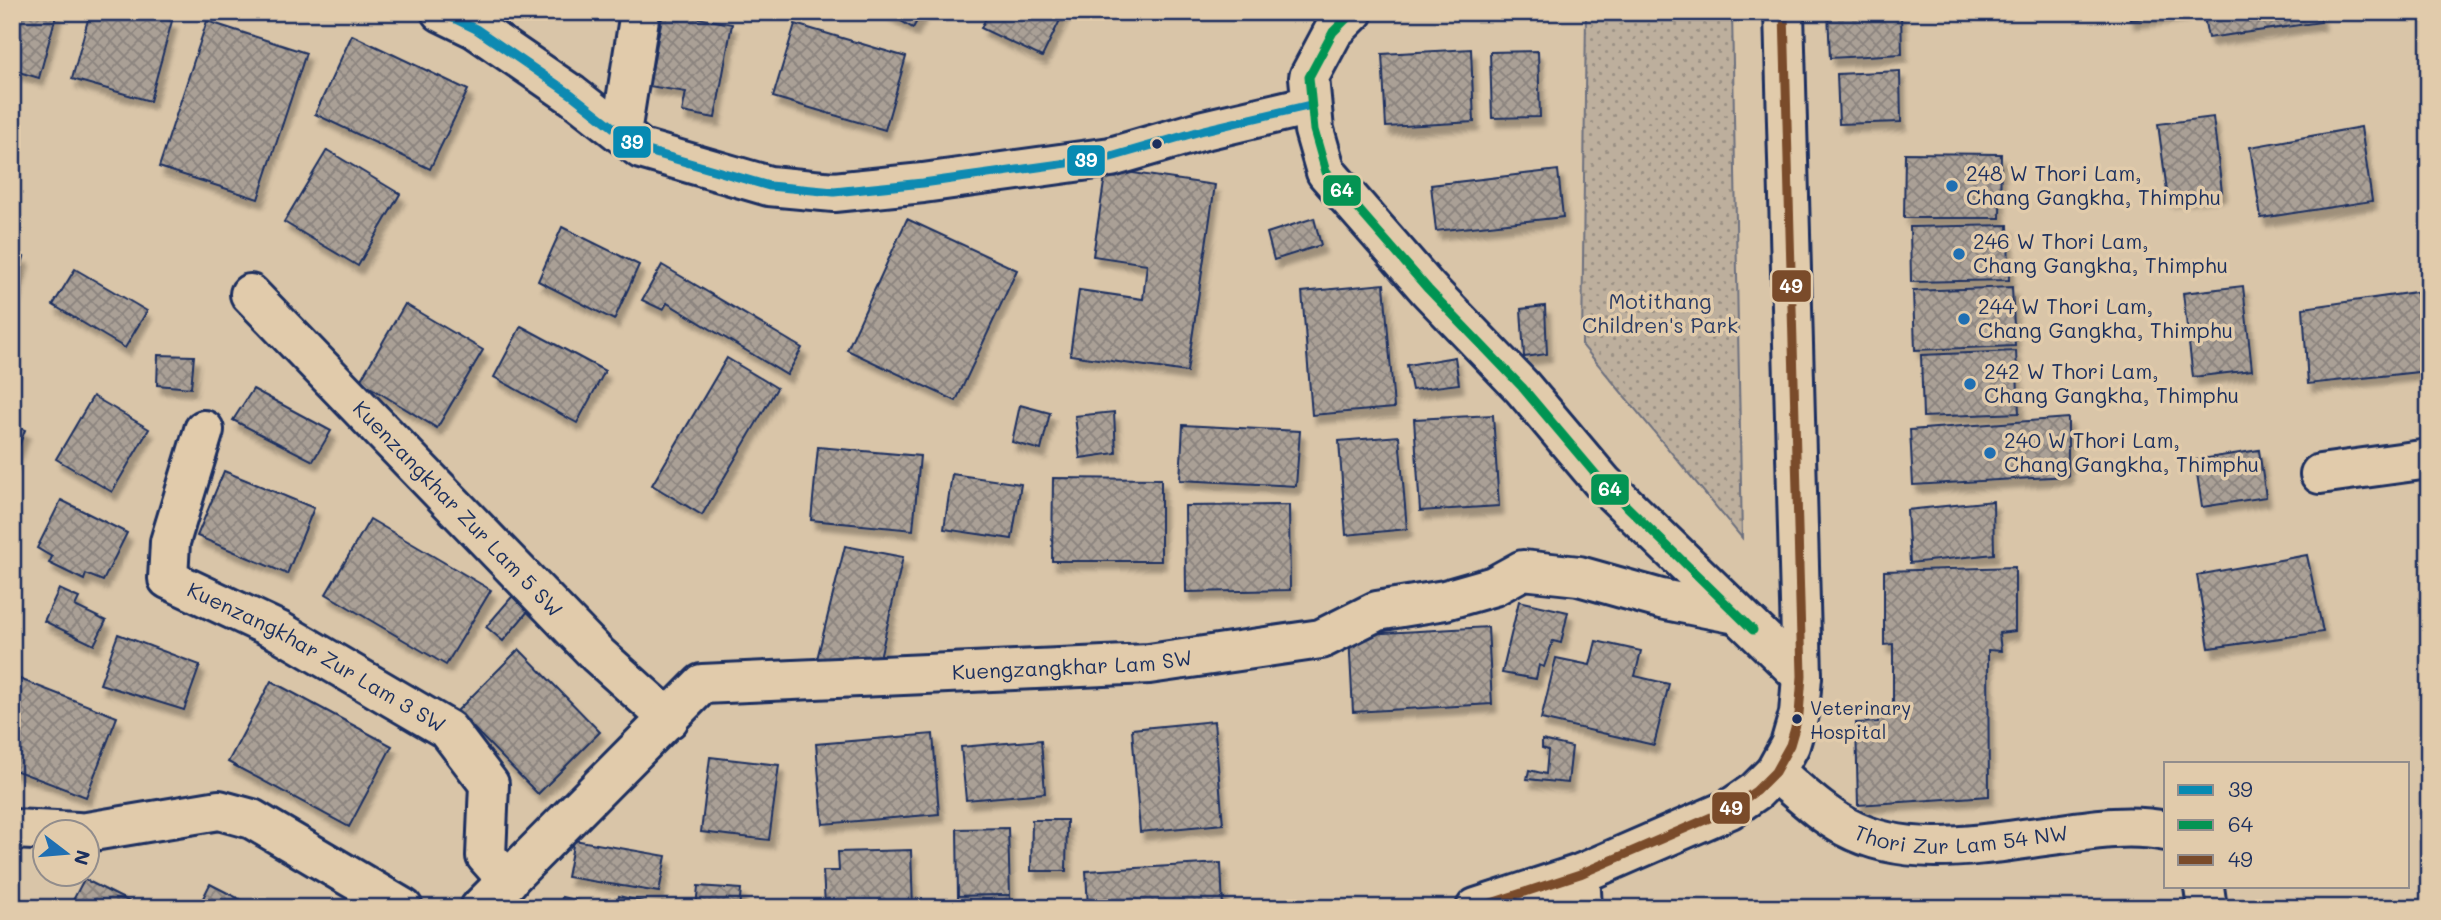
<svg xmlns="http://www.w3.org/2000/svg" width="2441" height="920" font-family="Mali,sans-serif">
<defs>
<pattern id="park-dots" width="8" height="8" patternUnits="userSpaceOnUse" patternTransform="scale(1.75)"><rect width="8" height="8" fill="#bdaf9d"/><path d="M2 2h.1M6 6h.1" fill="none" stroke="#998f83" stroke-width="1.8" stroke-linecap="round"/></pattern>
<pattern id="building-cross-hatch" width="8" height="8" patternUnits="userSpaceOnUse" patternTransform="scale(1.75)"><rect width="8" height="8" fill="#aaa096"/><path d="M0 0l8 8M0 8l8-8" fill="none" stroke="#8a837e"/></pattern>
<filter id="shadow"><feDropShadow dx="4.5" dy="8" stdDeviation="2" flood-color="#0004"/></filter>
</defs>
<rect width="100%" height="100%" fill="#d9c5a8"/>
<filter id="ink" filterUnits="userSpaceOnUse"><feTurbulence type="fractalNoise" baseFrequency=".0143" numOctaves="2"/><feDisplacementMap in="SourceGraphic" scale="14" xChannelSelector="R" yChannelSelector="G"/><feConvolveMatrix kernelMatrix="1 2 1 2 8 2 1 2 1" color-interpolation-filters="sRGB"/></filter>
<g filter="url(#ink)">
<path fill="url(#park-dots)" stroke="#6c6f7e" stroke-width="2" d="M 1586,12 L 1732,12 L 1742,538 L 1582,345 Z"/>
<g fill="url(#building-cross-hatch)" stroke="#1b2f5e" stroke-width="2" filter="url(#shadow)">
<path d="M 12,12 L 57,12 L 39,78 L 12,70 Z"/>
<path d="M 90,12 L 138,12 L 172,21 L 150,101 L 72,79 Z"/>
<path d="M 663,12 L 732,24 L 715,118 L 682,112 L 686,92 L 649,86 Z"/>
<path d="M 886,12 L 922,12 L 913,28 Z"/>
<path d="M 989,12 L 1064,12 L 1042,57 L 981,28 Z"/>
<path d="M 1828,12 L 1901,12 L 1902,54 L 1830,58 Z"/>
<path d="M 2129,12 L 2182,12 L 2182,13 L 2130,20 Z"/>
<path d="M 2203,12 L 2319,12 L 2321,22 L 2208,38 Z"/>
<path d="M 207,21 L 306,53 L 258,199 L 159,167 Z"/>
<path d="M 795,24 L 906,57 L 885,130 L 773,97 Z"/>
<path d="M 352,35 L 468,90 L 430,169 L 315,114 Z"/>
<path d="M 1471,49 L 1474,122 L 1386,127 L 1382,54 Z"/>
<path d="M 1538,51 L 1540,117 L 1492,118 L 1490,52 Z"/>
<path d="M 1900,71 L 1901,122 L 1839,124 L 1837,74 Z"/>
<path d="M 2213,117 L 2222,192 L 2168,199 L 2158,124 Z"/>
<path d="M 2361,127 L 2372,201 L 2261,218 L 2250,147 Z"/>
<path d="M 327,150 L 400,194 L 358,266 L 284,222 Z"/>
<path d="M 1905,153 L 2001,154 L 2000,218 L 1904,218 Z"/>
<path d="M 1106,169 L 1215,185 L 1187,372 L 1070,355 L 1079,290 L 1143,299 L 1147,264 L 1093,256 Z"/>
<path d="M 1558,170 L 1563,217 L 1436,231 L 1431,185 Z"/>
<path d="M 1314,218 L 1321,245 L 1274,260 L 1267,233 Z"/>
<path d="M 907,219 L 1017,270 L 956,401 L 847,350 Z"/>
<path d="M 2008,225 L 2009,280 L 1911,282 L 1910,227 Z"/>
<path d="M 562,227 L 639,265 L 614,320 L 538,281 Z"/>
<path d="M 12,255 L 24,257 L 12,303 Z"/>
<path d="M 662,265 L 802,348 L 787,375 L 667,303 L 663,310 L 642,300 Z"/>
<path d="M 75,269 L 147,311 L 125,348 L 53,305 Z"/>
<path d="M 1384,284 L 1394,408 L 1312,415 L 1302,292 Z"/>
<path d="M 2243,286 L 2252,370 L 2193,377 L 2183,293 Z"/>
<path d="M 2012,287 L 2015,346 L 1915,350 L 1913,291 Z"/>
<path d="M 2416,292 L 2427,371 L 2308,384 L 2303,308 Z"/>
<path d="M 405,304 L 483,350 L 437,428 L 360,381 Z"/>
<path d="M 1545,306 L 1547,354 L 1524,357 L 1521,309 Z"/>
<path d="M 521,326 L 605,371 L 577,423 L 494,377 Z"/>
<path d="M 2016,351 L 2019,413 L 1923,417 L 1921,355 Z"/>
<path d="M 158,355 L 194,356 L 191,388 L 157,385 Z"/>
<path d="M 1455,357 L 1459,384 L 1412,390 L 1407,365 Z"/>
<path d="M 727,358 L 777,388 L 702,515 L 652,485 Z"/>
<path d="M 253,389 L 331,431 L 313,461 L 233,420 Z"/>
<path d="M 93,396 L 149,429 L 112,492 L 56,459 Z"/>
<path d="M 1020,405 L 1050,413 L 1041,450 L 1012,442 Z"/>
<path d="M 1114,412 L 1116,453 L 1080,458 L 1075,416 Z"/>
<path d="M 1493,415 L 1499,506 L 1420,511 L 1414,419 Z"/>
<path d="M 2068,418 L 2068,476 L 1913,485 L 1910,430 Z"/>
<path d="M 12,425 L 25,430 L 12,465 Z"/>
<path d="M 1183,425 L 1300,431 L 1296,486 L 1180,480 Z"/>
<path d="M 1399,436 L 1407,529 L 1346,535 L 1339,441 Z"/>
<path d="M 818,447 L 920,456 L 913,530 L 811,520 Z"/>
<path d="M 2259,450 L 2266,497 L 2202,507 L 2195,460 Z"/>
<path d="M 224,471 L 314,508 L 287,574 L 197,536 Z"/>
<path d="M 952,474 L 1021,484 L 1012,539 L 944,529 Z"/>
<path d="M 1053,478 L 1161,479 L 1161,561 L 1052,561 Z"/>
<path d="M 61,500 L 127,533 L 103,581 L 86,574 L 84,580 L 49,563 L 52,557 L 37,548 Z"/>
<path d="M 1993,501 L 1994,554 L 1910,563 L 1907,510 Z"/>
<path d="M 1289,505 L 1290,590 L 1186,592 L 1185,506 Z"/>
<path d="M 370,519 L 491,590 L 446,665 L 326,594 Z"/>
<path d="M 845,546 L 903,557 L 877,671 L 817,659 Z"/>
<path d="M 2307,555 L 2323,632 L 2209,648 L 2197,575 Z"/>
<path d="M 2015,567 L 2015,631 L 1999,633 L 2001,651 L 1988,650 L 1989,796 L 1858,805 L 1856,723 L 1878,722 L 1879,714 L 1893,713 L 1893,644 L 1884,645 L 1884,571 Z"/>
<path d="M 523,584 L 539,598 L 503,641 L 486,627 Z"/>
<path d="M 59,589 L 79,598 L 75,606 L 106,621 L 94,645 L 44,621 Z"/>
<path d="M 1519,601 L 1568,612 L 1561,643 L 1553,641 L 1544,667 L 1539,665 L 1536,679 L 1502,673 Z"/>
<path d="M 1488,627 L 1492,704 L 1353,712 L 1349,635 Z"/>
<path d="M 118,634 L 200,665 L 184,710 L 100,684 Z"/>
<path d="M 1596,641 L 1641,651 L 1635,676 L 1669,684 L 1654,745 L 1541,719 L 1556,658 L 1590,665 Z"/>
<path d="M 519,649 L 600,732 L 538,794 L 457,711 Z"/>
<path d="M 12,676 L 117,717 L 86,797 L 12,769 Z"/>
<path d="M 271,681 L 392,746 L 349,827 L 228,762 Z"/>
<path d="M 1214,721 L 1223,824 L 1140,832 L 1132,729 Z"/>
<path d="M 933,734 L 939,814 L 823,824 L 816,744 Z"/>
<path d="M 1041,740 L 1045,793 L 966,800 L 961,747 Z"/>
<path d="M 1542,740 L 1572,747 L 1568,783 L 1527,779 L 1529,770 L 1546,774 L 1548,750 L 1542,748 Z"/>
<path d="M 710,757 L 779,765 L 769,840 L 701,832 Z"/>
<path d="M 1032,820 L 1067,820 L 1066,871 L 1031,871 Z"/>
<path d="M 1008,828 L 1010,895 L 958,896 L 957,829 Z"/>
<path d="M 574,840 L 666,856 L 659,892 L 567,877 Z"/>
<path d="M 911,850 L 913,908 L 832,908 L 832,905 L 825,905 L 823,871 L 839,871 L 838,852 Z"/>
<path d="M 1221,863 L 1223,908 L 1088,908 L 1086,871 Z"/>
<path d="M 84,879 L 142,908 L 69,908 Z"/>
<path d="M 210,884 L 257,908 L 198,908 Z"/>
<path d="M 698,886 L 741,889 L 739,908 L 696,908 Z"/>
<path d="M 1010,895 L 1010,908 L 958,908 L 958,896 Z"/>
<path d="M 619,896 L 643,902 L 642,908 L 616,908 Z"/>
<path d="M 562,897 L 608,908 L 560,908 Z"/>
</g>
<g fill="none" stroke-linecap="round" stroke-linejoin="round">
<defs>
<g id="minor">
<path d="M 441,12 L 476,29 L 572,95 L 641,149 L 769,186 L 834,192 L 923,183 L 1111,157 L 1204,130 L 1311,105"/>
<path d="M 1353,12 L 1333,32 L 1309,77 L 1314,130 L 1326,172 L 1428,289 L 1522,387 L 1603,483 L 1802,676"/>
<path d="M 621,133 L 640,12"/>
<path id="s1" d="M 250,294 L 598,655 L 669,719"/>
<path id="s2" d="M 204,430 L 170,542 L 168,579 L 279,631 L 448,730 L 489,784 L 486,856 L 508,881"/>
<path d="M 2320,474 L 2429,459"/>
<path id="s3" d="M 1775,772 C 1798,791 1820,813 1846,827 C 1911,862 1992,842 2061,834 C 2096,829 2131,824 2166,831"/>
<path d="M 12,829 L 78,832"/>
<path d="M 87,832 L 219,810 L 252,819 L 403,908"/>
<path d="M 1580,874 L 1582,908"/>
<path d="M 2204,887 L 2207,908"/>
<path id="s4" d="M 480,908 L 702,684 L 1149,664 L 1321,639 L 1377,611 L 1445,600 L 1494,586 L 1523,570 L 1579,576 L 1661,599 L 1737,614"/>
</g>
<path id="major" d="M 1476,908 L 1580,874 L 1730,809 L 1756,791 L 1775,772 L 1790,745 L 1799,714 L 1802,676 L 1784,12"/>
</defs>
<use href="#minor" stroke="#1b2f5e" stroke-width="44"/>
<use href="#major" stroke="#1b2f5e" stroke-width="44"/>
<use href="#minor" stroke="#e1cbab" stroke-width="38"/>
<use href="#major" stroke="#e1cbab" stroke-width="38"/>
<defs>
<path id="bus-1" d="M 441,12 L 476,29 L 572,95 L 641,149 L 769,186 L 834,192 L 923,183 L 1111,157 L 1204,130 L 1311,105"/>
<path id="bus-2" d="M 1353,12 L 1333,32 L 1309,77 L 1314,130 L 1326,172 L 1428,289 L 1522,387 L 1603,483 L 1753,630"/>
<path id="bus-3" d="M 1476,908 L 1580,874 L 1730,809 L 1756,791 L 1775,772 L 1790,745 L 1799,714 L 1802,676 L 1784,12"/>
</defs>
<use href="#bus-1" stroke="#e1cbab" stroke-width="14"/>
<use href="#bus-2" stroke="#e1cbab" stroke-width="14"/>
<use href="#bus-3" stroke="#e1cbab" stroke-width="14"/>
<use href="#bus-1" stroke="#078ab2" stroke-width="9"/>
<use href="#bus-2" stroke="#049453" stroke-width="9"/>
<use href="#bus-3" stroke="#7a4b2a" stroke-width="9"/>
</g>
</g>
<g fill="#1b2f5e" stroke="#e1cbab" stroke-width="2.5">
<circle cx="1157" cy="144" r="6"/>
<circle cx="1797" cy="719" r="6"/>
</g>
<g fill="#1f6fb2" stroke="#e1cbab" stroke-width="2.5">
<circle cx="1952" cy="186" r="7"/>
<circle cx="1959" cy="254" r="7"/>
<circle cx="1964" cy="319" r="7"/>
<circle cx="1970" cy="384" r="7"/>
<circle cx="1990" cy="453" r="7"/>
</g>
<g text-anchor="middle" stroke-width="7" stroke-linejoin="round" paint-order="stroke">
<g font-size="19" fill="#1b2f5e" stroke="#e1cbab" text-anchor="start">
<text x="1810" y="715">Veterinary<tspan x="1810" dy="24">Hospital</tspan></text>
</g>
<g font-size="21" fill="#1b2f5e" stroke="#e1cbab" text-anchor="start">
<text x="1966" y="181">248 W Thori Lam,<tspan x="1966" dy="24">Chang Gangkha, Thimphu</tspan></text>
<text x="1973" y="249">246 W Thori Lam,<tspan x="1973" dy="24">Chang Gangkha, Thimphu</tspan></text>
<text x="1978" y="314">244 W Thori Lam,<tspan x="1978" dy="24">Chang Gangkha, Thimphu</tspan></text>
<text x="1984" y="379">242 W Thori Lam,<tspan x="1984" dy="24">Chang Gangkha, Thimphu</tspan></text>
<text x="2004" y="448">240 W Thori Lam,<tspan x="2004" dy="24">Chang Gangkha, Thimphu</tspan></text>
</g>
<g font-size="21" fill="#2b3c64" stroke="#e1cbab">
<text x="1660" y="309">Motithang<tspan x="1660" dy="24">Children's Park</tspan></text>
</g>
<g font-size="21" fill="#1b2f5e" stroke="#e1cbab">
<text dy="7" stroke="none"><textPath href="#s1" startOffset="299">Kuenzangkhar Zur Lam 5 SW</textPath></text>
<text dy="7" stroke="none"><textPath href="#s2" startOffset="322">Kuenzangkhar Zur Lam 3 SW</textPath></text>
<text dy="7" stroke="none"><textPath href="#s4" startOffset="686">Kuengzangkhar Lam SW</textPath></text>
<text dy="7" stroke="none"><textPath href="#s3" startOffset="208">Thori Zur Lam 54 NW</textPath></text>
</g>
</g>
<g stroke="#e1cbab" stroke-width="2.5">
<rect x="612" y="125" width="40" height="34" rx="7" fill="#078ab2"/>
<rect x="1066" y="144" width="40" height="33" rx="7" fill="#078ab2"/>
<rect x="1322" y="174" width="40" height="33" rx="7" fill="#049453"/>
<rect x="1771" y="269" width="41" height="34" rx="7" fill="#7a4b2a"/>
<rect x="1590" y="473" width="40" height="33" rx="7" fill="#049453"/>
<rect x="1711" y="791" width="40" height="34" rx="7" fill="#7a4b2a"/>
</g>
<g font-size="19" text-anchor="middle" font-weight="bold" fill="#fff">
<text x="632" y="149">39</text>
<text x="1086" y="167">39</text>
<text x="1342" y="197">64</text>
<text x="1791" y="293">49</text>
<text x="1610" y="496">64</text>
<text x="1731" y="815">49</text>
</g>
<rect width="2441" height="920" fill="none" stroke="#e1cbab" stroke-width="42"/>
<rect x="21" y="21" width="2399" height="878" fill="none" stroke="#1b2f5e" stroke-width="2.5" filter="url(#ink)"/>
<rect x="2164" y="762" width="245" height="126" fill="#e1cbab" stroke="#928d8c" stroke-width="2"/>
<rect x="2178" y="785" width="35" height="10" fill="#078ab2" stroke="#928d8c" stroke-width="2"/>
<text x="2228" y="797" font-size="21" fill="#1b2f5e">39</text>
<rect x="2178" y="820" width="35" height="10" fill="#049453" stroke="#928d8c" stroke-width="2"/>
<text x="2228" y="832" font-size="21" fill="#1b2f5e">64</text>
<rect x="2178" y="855" width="35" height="10" fill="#7a4b2a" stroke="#928d8c" stroke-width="2"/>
<text x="2228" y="867" font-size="21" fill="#1b2f5e">49</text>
<g transform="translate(66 853) rotate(106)"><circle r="33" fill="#e1cbab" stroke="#928d8c" stroke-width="2"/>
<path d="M0-5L12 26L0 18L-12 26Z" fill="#1f6fb2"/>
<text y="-10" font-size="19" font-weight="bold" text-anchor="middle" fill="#1b2f5e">N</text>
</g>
</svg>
